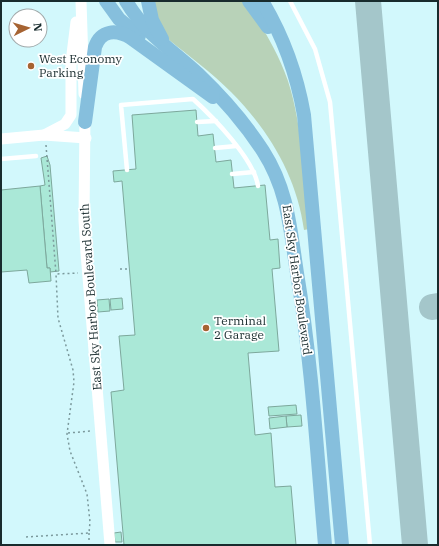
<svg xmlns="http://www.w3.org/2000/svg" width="439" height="546" font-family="'IBM Plex Serif',serif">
<rect width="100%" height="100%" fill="#d2f8fc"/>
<path fill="#b8d2b8" d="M 151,1 L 245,1 C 262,26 278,52 288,81 C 303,128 304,180 309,229 L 304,230 C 297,177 269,130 231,92 C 212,73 189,56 168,39 L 160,30 Z"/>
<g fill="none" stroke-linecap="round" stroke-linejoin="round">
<g stroke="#a4c6ca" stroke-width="26">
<path d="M 368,1 L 415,545"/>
<path d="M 432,307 L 438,306"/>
</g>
</g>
<g fill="#aae8d7" stroke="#7da89c">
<path d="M 196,110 L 198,136 L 213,134 L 216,162 L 231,160 L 234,188 L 265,185 L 270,240 L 278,239 L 280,268 L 272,269 L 279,351 L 248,353 L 255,435 L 271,433 L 275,487 L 291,486 L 296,545 L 124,545 L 111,392 L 124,390 L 119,336 L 135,335 L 122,181 L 114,182 L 113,171 L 136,169 L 132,115 Z"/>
<path d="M 47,156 L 50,165 L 59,271 L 50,272 L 50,268 L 47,268 L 40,186 L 45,185 L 41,158 Z"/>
<path d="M 40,186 L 47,268 L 50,268 L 51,281 L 29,283 L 27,270 L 1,272 L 1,190 Z"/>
<path d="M 122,298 L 123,309 L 111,310 L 110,299 Z"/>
<path d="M 109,299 L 110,311 L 98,312 L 97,300 Z"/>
<path d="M 296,405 L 297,414 L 269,416 L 268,407 Z"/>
<path d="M 301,415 L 302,426 L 287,427 L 286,416 Z"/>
<path d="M 286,416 L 287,427 L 270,429 L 269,418 Z"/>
<path d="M 121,532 L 122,542 L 115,542 L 114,533 Z"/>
</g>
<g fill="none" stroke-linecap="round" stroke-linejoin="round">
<g stroke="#7b999c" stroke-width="1.5" stroke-dasharray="2 3" stroke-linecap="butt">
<path d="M 46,145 L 56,274"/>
<path d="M 120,269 L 129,269"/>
<path d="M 68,433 L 91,431"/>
<path d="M 89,533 L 89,542"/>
<path d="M 26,537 L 89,533 L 90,522 L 87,494 L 70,451 L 67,434 L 74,382 L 73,370 L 58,318 L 56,274 L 78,273"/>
</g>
<g stroke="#fff" stroke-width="4.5">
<path d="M 290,1 L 315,49 L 330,102 L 370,545"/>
<path d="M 197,122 L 216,121"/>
<path d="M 215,148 L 236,146"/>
<path d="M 1,159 L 36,156"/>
<path d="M 127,170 L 121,105 L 193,99 C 213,117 254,159 258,186"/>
<path d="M 232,174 L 254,172"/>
</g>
<g stroke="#fff" stroke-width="11">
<path d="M 81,1 L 84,94"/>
<path d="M 85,115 L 84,220 L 86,253 L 110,545"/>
<path d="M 44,135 L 65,124 L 71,115 L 71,62 L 76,22"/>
<path d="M 1,139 L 44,135 L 86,138"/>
</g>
<g stroke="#86bfdd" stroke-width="14">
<path d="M 106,1 L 119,19 L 139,36"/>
<path d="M 126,1 C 146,35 171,49 198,74 C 222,97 245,123 263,151 C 288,190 290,228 297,273 C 312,363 317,454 325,545"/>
<path d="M 148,1 L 152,20 L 162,39"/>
<path d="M 249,1 L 268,27"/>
<path d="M 262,1 C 283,36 297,75 304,115 L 342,545"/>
<path d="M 85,122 L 95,47 C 101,30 116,29 131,38 L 213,97"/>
</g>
</g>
<g fill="#a66332" stroke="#fff" stroke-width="1.5">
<circle cx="31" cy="66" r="4"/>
<circle cx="206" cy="328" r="4"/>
</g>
<g text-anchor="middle" stroke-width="3.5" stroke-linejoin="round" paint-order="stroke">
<g font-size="12" fill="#182b2d" stroke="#fff" text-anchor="start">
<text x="39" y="63">West Economy<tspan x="39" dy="14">Parking</tspan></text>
<text x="214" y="325">Terminal<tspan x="214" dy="14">2 Garage</tspan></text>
</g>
<g font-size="12" fill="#182b2d" stroke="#fff">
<text transform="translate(297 280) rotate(82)" y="4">East Sky Harbor Boulevard</text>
<text transform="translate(91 297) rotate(-94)" y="4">East Sky Harbor Boulevard South</text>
</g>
</g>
<rect width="439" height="546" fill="none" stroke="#182b2d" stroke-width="4"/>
<g transform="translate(28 28) rotate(85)"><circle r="19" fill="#ffffff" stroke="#a3aaab"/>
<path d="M0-3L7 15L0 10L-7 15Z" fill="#a66332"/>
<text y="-6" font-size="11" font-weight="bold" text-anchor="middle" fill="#182b2d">N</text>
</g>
</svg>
